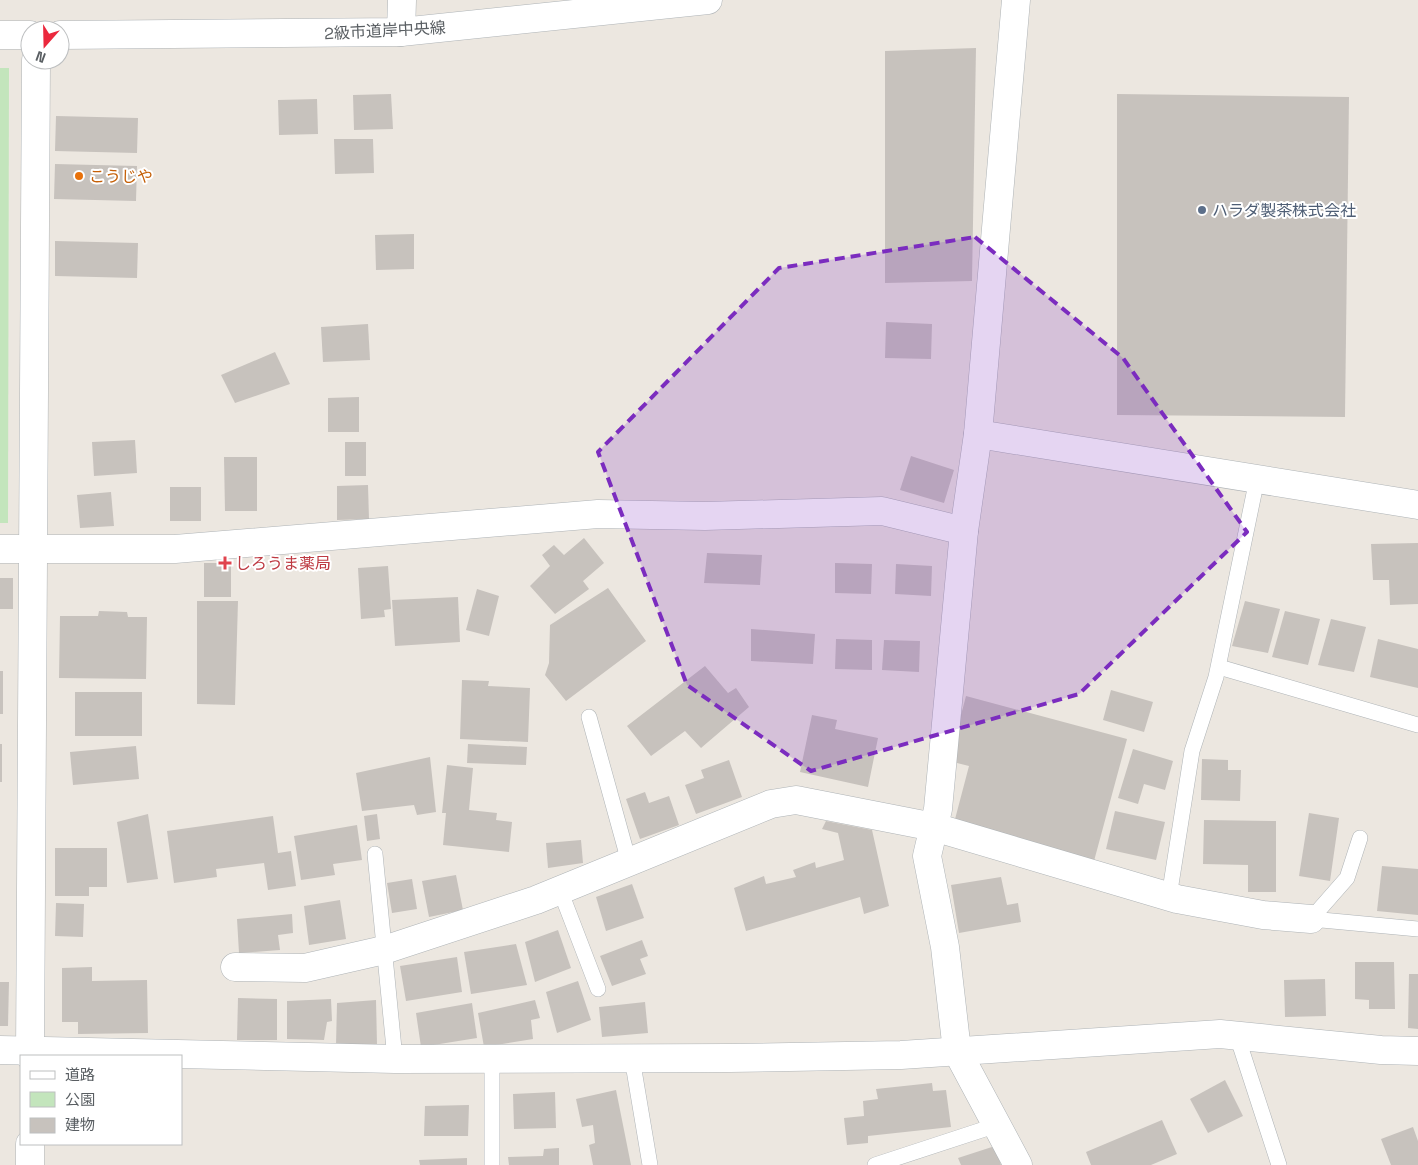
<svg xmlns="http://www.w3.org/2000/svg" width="1418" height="1165" font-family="'Space Grotesk','Noto Sans JP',sans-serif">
<rect width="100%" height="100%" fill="#ece7e0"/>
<path fill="#c3e5bc" d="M 0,68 L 9,68 L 8,523 L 0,523 Z"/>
<g fill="#c7c2bd">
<path d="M 976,48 L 972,281 L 885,283 L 885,51 Z"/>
<path d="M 391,94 L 393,129 L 354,130 L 353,95 Z"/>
<path d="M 1117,94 L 1349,97 L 1345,417 L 1117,415 Z"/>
<path d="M 317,99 L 318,134 L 279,135 L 278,100 Z"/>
<path d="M 56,116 L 138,118 L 137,153 L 55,151 Z"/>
<path d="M 334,139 L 373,139 L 374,173 L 335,174 Z"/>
<path d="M 55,164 L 137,166 L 136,201 L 54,199 Z"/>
<path d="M 414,234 L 414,269 L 376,270 L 375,235 Z"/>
<path d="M 55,241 L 138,243 L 137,278 L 55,276 Z"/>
<path d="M 886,322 L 932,324 L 931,359 L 885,358 Z"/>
<path d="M 368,324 L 370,360 L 323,362 L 321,327 Z"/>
<path d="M 275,352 L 290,384 L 235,403 L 221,375 Z"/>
<path d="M 359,397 L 359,432 L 328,432 L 328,398 Z"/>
<path d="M 135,440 L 137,473 L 94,476 L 92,442 Z"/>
<rect x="345" y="442" width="21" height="34"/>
<path d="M 911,456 L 954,470 L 944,503 L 900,490 Z"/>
<path d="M 224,457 L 257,457 L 257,511 L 225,511 Z"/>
<path d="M 368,485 L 369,519 L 337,520 L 337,486 Z"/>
<rect x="170" y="487" width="31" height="34"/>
<path d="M 111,492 L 114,526 L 80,528 L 77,495 Z"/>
<path d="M 584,538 L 604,563 L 583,581 L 589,589 L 555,614 L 530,586 L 550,566 L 542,555 L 554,545 L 564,555 Z"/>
<path d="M 1418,543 L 1418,604 L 1390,605 L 1389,580 L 1373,580 L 1371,544 Z"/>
<path d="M 707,553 L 762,555 L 760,585 L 704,583 Z"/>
<rect x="204" y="563" width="27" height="34"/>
<path d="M 835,563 L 872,564 L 871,594 L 835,593 Z"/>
<path d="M 896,564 L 932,566 L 931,596 L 895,594 Z"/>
<path d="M 388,566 L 391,609 L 384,610 L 385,617 L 361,619 L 358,568 Z"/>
<rect x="0" y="578" width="13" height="31"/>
<path d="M 608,588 L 646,641 L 566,701 L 545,675 L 549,663 L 550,625 Z"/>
<path d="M 477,589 L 499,596 L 489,636 L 466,630 Z"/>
<path d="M 458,597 L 460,642 L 395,646 L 392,600 Z"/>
<path d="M 197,601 L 238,601 L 235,705 L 197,704 Z"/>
<path d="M 1245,601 L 1280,609 L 1268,653 L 1232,646 Z"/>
<path d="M 99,611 L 127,612 L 128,617 L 147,617 L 146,679 L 59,678 L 60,616 L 98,616 Z"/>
<path d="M 1285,611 L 1320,619 L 1308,665 L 1272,657 Z"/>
<path d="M 1331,619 L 1366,627 L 1354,672 L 1318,665 Z"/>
<path d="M 751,629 L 815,634 L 813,664 L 751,661 Z"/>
<path d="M 836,639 L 872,640 L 872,670 L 835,669 Z"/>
<path d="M 1378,639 L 1418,649 L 1418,688 L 1370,677 Z"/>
<path d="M 884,640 L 920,641 L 919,672 L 882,670 Z"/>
<path d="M 705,666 L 728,693 L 736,688 L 749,707 L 701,748 L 685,731 L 651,756 L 627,726 Z"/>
<rect x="0" y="671" width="3" height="43"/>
<path d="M 462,680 L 489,681 L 488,686 L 530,688 L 528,742 L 460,739 Z"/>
<path d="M 1111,690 L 1153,702 L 1144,732 L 1103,720 Z"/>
<rect x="75" y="692" width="67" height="44"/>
<path d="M 966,696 L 1127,739 L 1094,861 L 954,823 L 969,766 L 949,761 Z"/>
<path d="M 812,715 L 837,720 L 835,729 L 878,738 L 868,787 L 800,772 Z"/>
<rect x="0" y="744" width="2" height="38"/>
<path d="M 468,744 L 527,747 L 526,765 L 467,763 Z"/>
<path d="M 136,746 L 139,779 L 73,785 L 70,752 Z"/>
<path d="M 1133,749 L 1173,761 L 1165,790 L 1144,784 L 1138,804 L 1118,798 Z"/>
<path d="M 430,757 L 436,812 L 417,815 L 414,805 L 362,811 L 356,773 Z"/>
<path d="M 1202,759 L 1228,760 L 1228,770 L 1241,770 L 1240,801 L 1201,800 Z"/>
<path d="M 729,760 L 742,797 L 696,814 L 685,785 L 704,778 L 701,770 Z"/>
<path d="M 447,765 L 473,768 L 469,810 L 497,813 L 496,820 L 512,822 L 509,852 L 443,845 L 446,813 L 442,813 Z"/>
<path d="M 645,792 L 649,803 L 669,796 L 679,825 L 640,839 L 626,799 Z"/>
<path d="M 1115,811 L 1165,822 L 1156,860 L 1106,849 Z"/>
<path d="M 1309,813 L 1339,818 L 1330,881 L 1299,876 Z"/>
<path d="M 148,814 L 158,879 L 127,883 L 117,822 Z"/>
<path d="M 377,814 L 380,839 L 367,841 L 364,816 Z"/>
<path d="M 273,816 L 278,853 L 291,851 L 296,886 L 268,890 L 264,863 L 216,869 L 217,877 L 174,883 L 167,831 Z"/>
<path d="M 1204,820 L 1276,821 L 1276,892 L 1248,892 L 1248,865 L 1203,864 Z"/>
<path d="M 826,821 L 872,830 L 889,906 L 864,914 L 860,897 L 746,931 L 734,888 L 764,876 L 766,884 L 796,877 L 793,870 L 815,862 L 816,868 L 844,860 L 838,833 L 822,829 Z"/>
<path d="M 357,825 L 362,860 L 333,864 L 335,875 L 301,880 L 294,836 Z"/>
<path d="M 581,840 L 583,863 L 548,868 L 546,843 Z"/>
<path d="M 55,848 L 107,848 L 107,887 L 89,887 L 89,896 L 55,896 Z"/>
<path d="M 1382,866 L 1418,869 L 1418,915 L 1377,911 Z"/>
<path d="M 456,875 L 463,910 L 429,917 L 422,881 Z"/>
<path d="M 1001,877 L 1007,905 L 1018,903 L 1021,922 L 959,933 L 951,885 Z"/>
<path d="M 412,879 L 417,909 L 392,913 L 387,883 Z"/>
<path d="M 632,884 L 644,918 L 606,931 L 596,897 Z"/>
<path d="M 340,900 L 346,939 L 309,945 L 304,906 Z"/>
<path d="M 56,903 L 84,904 L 83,937 L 55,936 Z"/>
<path d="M 292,914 L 293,933 L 278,935 L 280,950 L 239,953 L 237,919 Z"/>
<path d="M 558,930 L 571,968 L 535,982 L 525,942 Z"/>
<path d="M 642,940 L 648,956 L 640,959 L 646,974 L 612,986 L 600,956 Z"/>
<path d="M 516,944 L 527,985 L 471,994 L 464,952 Z"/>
<path d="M 457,957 L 462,992 L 406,1001 L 400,966 Z"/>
<path d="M 1355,962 L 1394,962 L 1395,1009 L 1369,1009 L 1369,1000 L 1355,999 Z"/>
<path d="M 92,967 L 92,981 L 147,980 L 148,1033 L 78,1034 L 78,1022 L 62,1022 L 62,968 Z"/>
<path d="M 1409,974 L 1418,974 L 1418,1029 L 1408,1028 Z"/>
<path d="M 1325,979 L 1326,1016 L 1285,1017 L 1284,980 Z"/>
<path d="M 578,981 L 591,1020 L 557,1033 L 546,992 Z"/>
<path d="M 0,982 L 9,982 L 8,1026 L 0,1026 Z"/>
<path d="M 238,998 L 277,999 L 277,1040 L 237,1040 Z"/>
<path d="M 331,999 L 332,1021 L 327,1022 L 324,1040 L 287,1039 L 287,1001 Z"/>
<path d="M 376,1000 L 377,1044 L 336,1045 L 337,1003 Z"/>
<path d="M 535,1000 L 540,1018 L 531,1020 L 533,1039 L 484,1047 L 478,1013 Z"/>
<path d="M 645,1002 L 648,1033 L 602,1037 L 599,1007 Z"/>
<path d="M 472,1003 L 477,1038 L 421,1047 L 416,1013 Z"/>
<path d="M 1225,1080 L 1243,1116 L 1208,1133 L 1190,1099 Z"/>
<path d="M 932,1083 L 933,1091 L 946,1090 L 951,1127 L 868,1136 L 868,1143 L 847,1145 L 844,1118 L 864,1116 L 863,1101 L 878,1099 L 876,1089 Z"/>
<path d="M 616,1090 L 631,1165 L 593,1165 L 589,1145 L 595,1143 L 593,1125 L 582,1127 L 576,1099 Z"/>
<path d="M 555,1092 L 556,1128 L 514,1129 L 513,1094 Z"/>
<path d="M 469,1105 L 468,1136 L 424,1136 L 425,1106 Z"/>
<path d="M 1162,1120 L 1177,1154 L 1151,1165 L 1091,1165 L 1086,1152 Z"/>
<path d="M 1413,1127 L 1418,1141 L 1418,1165 L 1391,1165 L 1381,1139 Z"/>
<path d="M 995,1146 L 1001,1165 L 961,1165 L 958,1158 Z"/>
<path d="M 559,1148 L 559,1165 L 509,1165 L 508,1157 L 543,1156 L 544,1149 Z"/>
<path d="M 467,1158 L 467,1165 L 420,1165 L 419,1160 Z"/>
</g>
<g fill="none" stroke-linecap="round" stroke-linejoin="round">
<defs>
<g id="service">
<path d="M 1219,667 L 1418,725"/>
<path d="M 589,717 L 629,862"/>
<path d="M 375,854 L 395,1059"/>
<path d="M 560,890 L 598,989"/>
<path d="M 1169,897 L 1192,751 L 1216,677 L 1257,479"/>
<path d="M 1311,919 L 1418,929"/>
<path d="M 1311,919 L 1347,878 L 1360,838"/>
<path d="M 1237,1036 L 1279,1165"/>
<path d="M 632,1058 L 650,1165"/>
<path d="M 492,1165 L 492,1059"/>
<path d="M 875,1165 L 997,1125"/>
</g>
<g id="minor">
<path d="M 1016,0 L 978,434 L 964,531 L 938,809 L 927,856 L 945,947 L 957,1051 L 1018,1165"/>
<path d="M 401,32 L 402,0"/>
<path d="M 978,434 L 1418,505"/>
<path d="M 0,549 L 175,549 L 598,514 L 705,516 L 882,511 L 964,531"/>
<path d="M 235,967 L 305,968 L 384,950 L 536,900 L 771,804 L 796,800 L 934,827 L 1177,899 L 1263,915 L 1311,919"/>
<path d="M 0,1050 L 395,1059 L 730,1058 L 901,1055 L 1220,1034 L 1381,1050 L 1418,1051"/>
<path d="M 30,1056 L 36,60"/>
<path d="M 30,1165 L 30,1144"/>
</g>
<g id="tertiary">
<path d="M 0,35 L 30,35"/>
<path d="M 60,35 L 401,32 L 708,0"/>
</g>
</defs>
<use href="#service" stroke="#aeb3b6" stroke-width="16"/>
<use href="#minor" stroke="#aeb3b6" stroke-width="29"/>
<use href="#tertiary" stroke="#aeb3b6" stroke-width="29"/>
<use href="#service" stroke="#fff" stroke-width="15"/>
<use href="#minor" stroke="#fff" stroke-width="28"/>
<use href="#tertiary" stroke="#fff" stroke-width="28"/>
</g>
<path fill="#7b2cbf" fill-opacity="0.2" stroke="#7b2cbf" stroke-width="4" stroke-dasharray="10 6" stroke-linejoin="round" d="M 975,237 L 1123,358 L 1247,532 L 1079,694 L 811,771 L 687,685 L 598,452 L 779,268 Z"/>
<circle fill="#e8710a" stroke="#fff" stroke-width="2" cx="79" cy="176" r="5"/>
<circle fill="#5c6f8a" stroke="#fff" stroke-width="2" cx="1202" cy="210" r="5"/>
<path fill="#e0444e" stroke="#fff" stroke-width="2" d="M222.5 555.5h5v5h5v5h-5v5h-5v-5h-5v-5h5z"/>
<g text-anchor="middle" stroke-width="4" stroke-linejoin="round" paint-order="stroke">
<g font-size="16" fill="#595e62" stroke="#fff">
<text transform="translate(385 30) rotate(-3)" y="6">2級市道岸中央線</text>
</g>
<g font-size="16" fill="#c56008" stroke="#fff" text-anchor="start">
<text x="89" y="182">こうじや</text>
</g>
<g font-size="16" fill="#4e5e75" stroke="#fff" text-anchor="start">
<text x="1212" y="216">ハラダ製茶株式会社</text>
</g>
<g font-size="16" fill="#be3a42" stroke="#fff" text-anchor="start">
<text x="235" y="569">しろうま薬局</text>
</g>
</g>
<rect x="20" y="1055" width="162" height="90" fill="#ffffff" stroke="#bdbfc0"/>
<rect x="30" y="1071" width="25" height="8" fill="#ffffff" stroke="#bdbfc0"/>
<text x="65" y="1080" font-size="15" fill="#595e62">道路</text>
<rect x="30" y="1092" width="25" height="15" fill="#c3e5bc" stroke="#bdbfc0"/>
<text x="65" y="1105" font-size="15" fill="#595e62">公園</text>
<rect x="30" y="1118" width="25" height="15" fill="#c7c2bd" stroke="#bdbfc0"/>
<text x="65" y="1130" font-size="15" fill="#595e62">建物</text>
<g transform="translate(45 45) rotate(200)"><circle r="24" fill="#ffffff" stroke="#bdbfc0"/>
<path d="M0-4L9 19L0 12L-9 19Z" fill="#eb283d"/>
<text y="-8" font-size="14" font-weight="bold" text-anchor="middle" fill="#595e62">N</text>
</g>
</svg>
